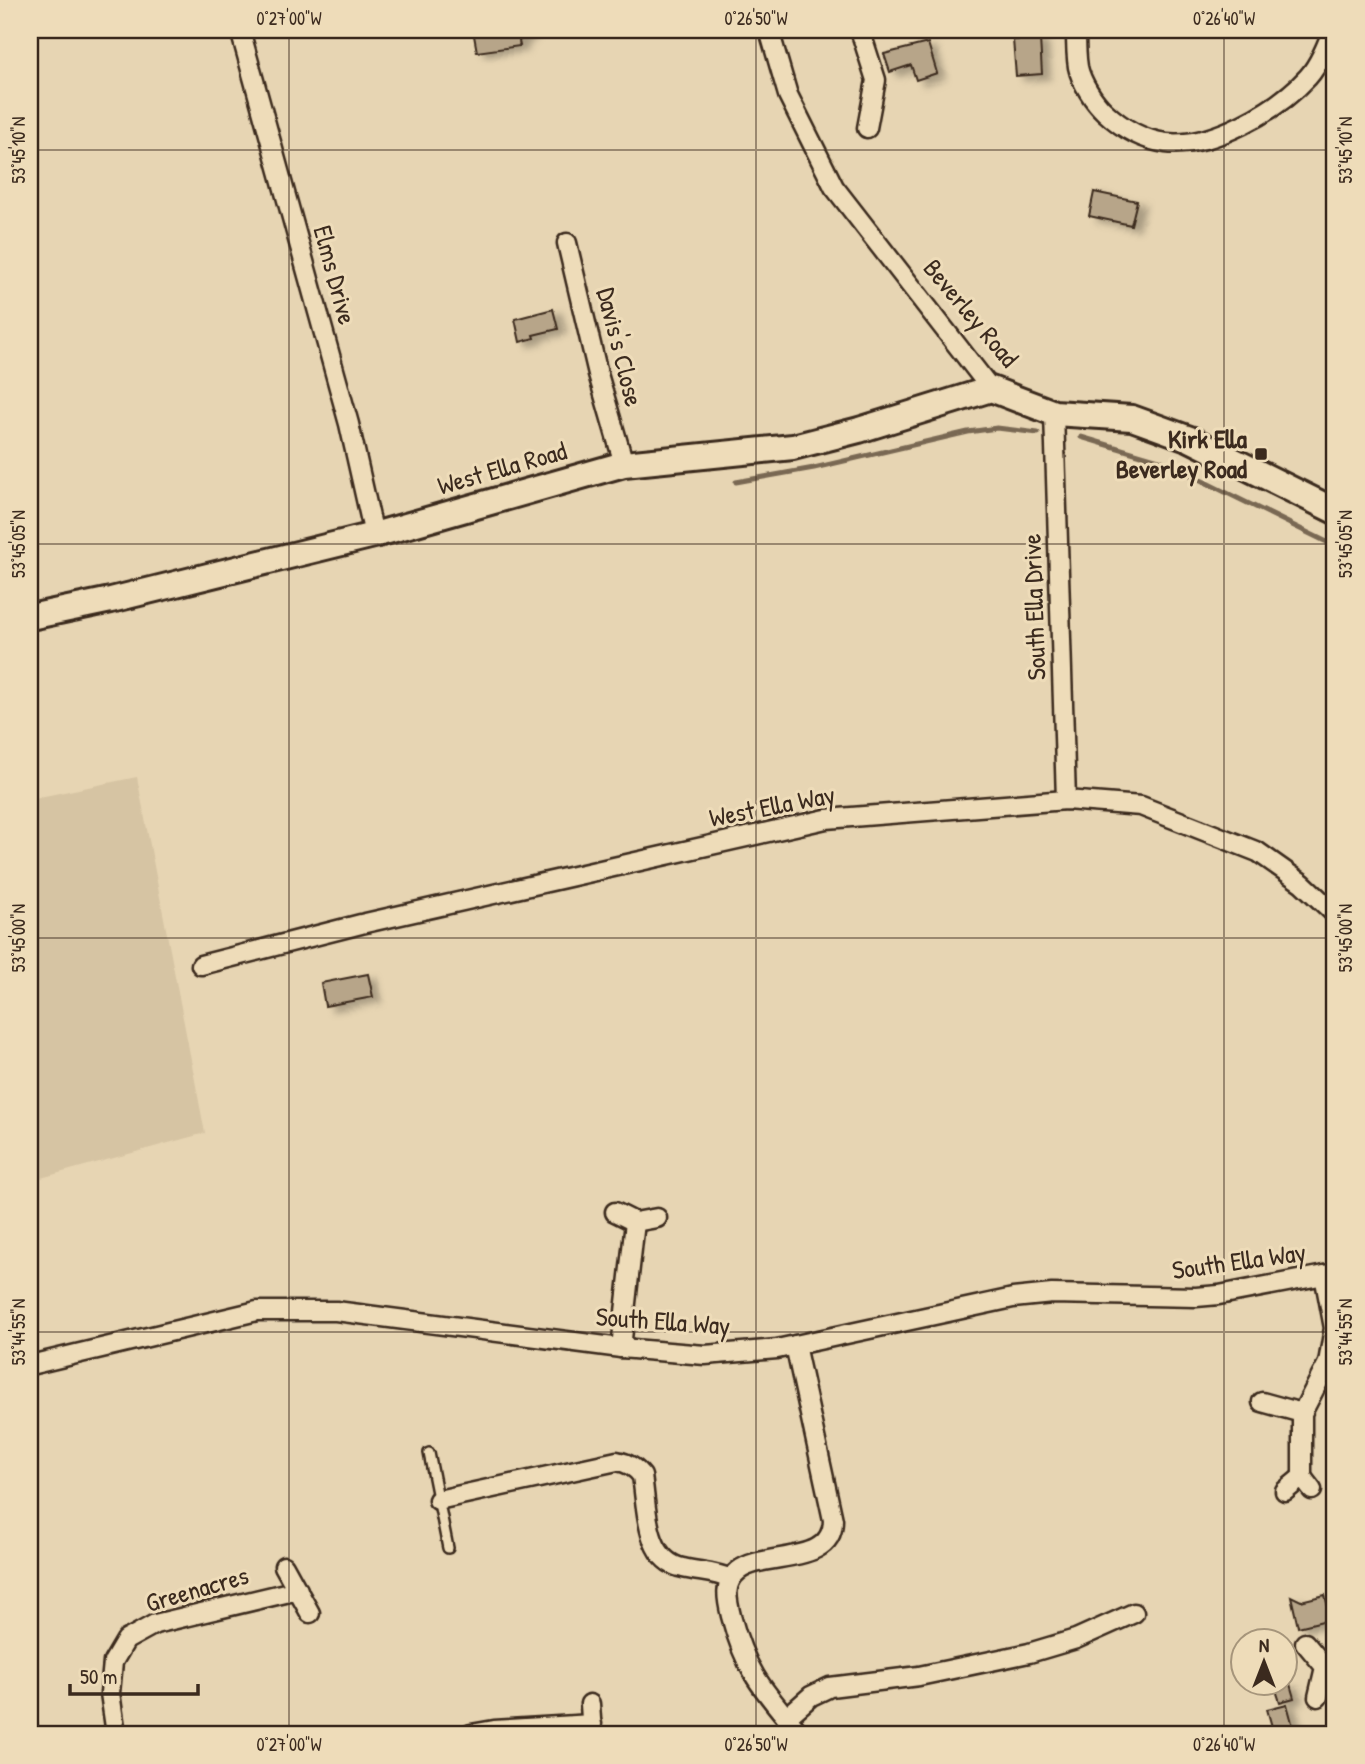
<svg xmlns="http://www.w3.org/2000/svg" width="1365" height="1764" font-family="'Patrick Hand',sans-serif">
<defs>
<pattern id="cemetery-stones" width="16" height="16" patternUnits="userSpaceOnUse" patternTransform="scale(1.75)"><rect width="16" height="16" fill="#cab89a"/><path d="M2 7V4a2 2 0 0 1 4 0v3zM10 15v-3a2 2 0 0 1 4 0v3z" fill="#ae9e84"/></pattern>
<filter id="shadow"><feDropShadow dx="8" dy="4.5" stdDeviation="3.5" flood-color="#0004"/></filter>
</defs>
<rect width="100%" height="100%" fill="#e7d5b3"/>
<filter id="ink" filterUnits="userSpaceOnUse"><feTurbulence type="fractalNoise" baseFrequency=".0143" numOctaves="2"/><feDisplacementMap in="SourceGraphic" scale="14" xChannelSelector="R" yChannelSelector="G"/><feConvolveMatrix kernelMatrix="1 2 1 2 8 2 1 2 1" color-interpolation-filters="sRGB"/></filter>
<g filter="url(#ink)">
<path fill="#d6c4a3" d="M 137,777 L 205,1133 L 30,1181 L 30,799 Z"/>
<path fill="url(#cemetery-stones)" stroke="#82715c" stroke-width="2" d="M 30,1690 L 40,1734 L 30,1734 Z"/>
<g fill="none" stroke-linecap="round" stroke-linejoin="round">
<g stroke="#796853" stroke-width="5">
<path d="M 1081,437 L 1162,461 L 1335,546"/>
<path d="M 736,482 L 814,468 L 968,432 L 997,428 L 1038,433"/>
</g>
</g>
<g fill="#b7a589" stroke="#3b2a1e" stroke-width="2" filter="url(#shadow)">
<path d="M 473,30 L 531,30 L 519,41 L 520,46 L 477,52 Z"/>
<path d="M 1040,38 L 1042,74 L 1016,76 L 1013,40 Z"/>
<path d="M 928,43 L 937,73 L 916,80 L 911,65 L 890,72 L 884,54 Z"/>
<path d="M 1094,192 L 1137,201 L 1131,225 L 1089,216 Z"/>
<path d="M 553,309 L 558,329 L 533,335 L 534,338 L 520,342 L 515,319 Z"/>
<path d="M 368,974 L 373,997 L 325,1006 L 321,983 Z"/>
<path d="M 1325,1595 L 1331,1619 L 1298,1627 L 1291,1596 L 1301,1601 Z"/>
<path d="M 1274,1684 L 1290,1684 L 1294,1698 L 1280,1702 Z"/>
<path d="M 1287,1704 L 1295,1734 L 1274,1734 L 1267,1709 Z"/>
</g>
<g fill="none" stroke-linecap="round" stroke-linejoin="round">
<defs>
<path id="lane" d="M 429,1453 L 448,1548"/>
<g id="street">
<path d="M 240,30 L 349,424 L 374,535"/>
<path d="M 769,30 L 788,95 L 834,187 L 991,389"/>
<path d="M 860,30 L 876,80 L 867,128"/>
<path d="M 1076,30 C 1076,42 1076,55 1078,67 C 1081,82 1094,102 1105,112 C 1122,128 1143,140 1166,143 C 1212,148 1278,110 1308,77 C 1318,66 1328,44 1332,30"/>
<path d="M 567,243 L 598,374 L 624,464"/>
<path d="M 1054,413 L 1066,800"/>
<path d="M 201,965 L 361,924 L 826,819 L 1066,800 L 1141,806 L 1258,852 L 1302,883 L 1335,914"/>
<path d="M 615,1212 L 635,1222 L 657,1218"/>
<path d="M 795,1345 L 833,1520 C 833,1567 764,1550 738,1571 C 723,1583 727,1600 731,1616 C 746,1673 764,1691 800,1734"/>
<path d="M 621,1348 L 635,1222"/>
<path d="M 30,1365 L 257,1311 L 336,1311 L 621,1348 L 705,1355 L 777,1349 L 1013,1298 L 1052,1294 L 1196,1297 L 1219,1295 L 1335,1273"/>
<path d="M 1262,1402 L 1302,1413"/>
<path d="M 1302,1477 L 1302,1413 L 1328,1363 L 1334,1328 L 1324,1275"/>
<path d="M 1285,1491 L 1302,1477 L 1312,1490"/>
<path d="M 438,1500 L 617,1461 C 628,1463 635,1467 642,1476 C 647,1507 645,1561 683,1568 C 700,1572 715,1572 731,1579"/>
<path d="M 284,1566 L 310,1613"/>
<path d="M 1305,1643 L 1325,1667 L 1318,1697"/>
<path d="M 590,1704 L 592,1734"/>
<path d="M 786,1718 L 811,1696 L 830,1687 L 919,1676 L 1029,1653 L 1076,1639 L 1134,1613"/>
<path d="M 116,1734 L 110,1693 L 113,1662 L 126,1640 L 155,1624 L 298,1590"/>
<path d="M 471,1734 L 494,1730 L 592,1724"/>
</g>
<path id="secondary" d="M 30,617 L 111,600 L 374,535 L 624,464 L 793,447 L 859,430 L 991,389 L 1054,413 L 1132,418 L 1190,439 L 1335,511"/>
</defs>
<use href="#lane" stroke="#3b2a1e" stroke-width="14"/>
<use href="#street" stroke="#3b2a1e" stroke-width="23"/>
<use href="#secondary" stroke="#3b2a1e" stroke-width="30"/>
<use href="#lane" stroke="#eedcb9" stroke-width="9"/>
<use href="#street" stroke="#eedcb9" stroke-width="18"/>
<use href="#secondary" stroke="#eedcb9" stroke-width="24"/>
</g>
</g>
<path fill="none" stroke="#3b2a1e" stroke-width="2" stroke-opacity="0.45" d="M 289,30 L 289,1734M 756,30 L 756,1734M 1224,30 L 1224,1734M 30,150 L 1335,150M 30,544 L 1335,544M 30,938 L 1335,938M 30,1332 L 1335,1332M 30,1727 L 1335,1727"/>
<rect fill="#3b2a1e" stroke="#eedcb9" stroke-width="2.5" x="1254" y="447" width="14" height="14" rx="3.5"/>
<g text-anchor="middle" stroke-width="6" stroke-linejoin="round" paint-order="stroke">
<g font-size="26" fill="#3b2a1e" stroke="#eedcb9">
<text transform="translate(335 275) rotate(75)" y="9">Elms Drive</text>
<text transform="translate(971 313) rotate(50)" y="9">Beverley Road</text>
<text transform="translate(620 347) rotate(76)" y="9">Davis's Close</text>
<text transform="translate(502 468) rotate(-16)" y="9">West Ella Road</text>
<text transform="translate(1034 607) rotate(-92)" y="9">South Ella Drive</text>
<text transform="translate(772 806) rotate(-11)" y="9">West Ella Way</text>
<text transform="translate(1239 1261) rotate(-8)" y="9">South Ella Way</text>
<text transform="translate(663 1321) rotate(4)" y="9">South Ella Way</text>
<text transform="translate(197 1589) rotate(-16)" y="9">Greenacres</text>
</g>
<g font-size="26" font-weight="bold" fill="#3b2a1e" stroke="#eedcb9" text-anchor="end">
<text x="1247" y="448">Kirk Ella<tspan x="1247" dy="30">Beverley Road</tspan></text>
</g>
</g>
<rect width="1365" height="1764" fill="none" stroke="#eedcb9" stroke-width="77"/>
<g transform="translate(1264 1662)"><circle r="33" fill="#eedcb9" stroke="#a6957b" stroke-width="2"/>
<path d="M0-5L12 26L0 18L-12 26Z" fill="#3b2a1e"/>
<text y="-10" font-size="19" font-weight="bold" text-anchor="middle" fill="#3b2a1e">N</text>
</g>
<path d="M70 1684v10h128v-10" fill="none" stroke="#3b2a1e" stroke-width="3.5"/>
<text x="80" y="1684" font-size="21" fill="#3b2a1e" stroke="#eedcb9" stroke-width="5" paint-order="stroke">50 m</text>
<rect x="38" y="38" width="1288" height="1688" fill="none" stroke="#3b2a1e" stroke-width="2.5"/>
<g font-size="18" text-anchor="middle" fill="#3b2a1e">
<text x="289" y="25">0°27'00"W</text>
<text x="756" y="25">0°26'50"W</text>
<text x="1224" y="25">0°26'40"W</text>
<text transform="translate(19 150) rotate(-90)" y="6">53°45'10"N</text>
<text transform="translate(1346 150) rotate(-90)" y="6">53°45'10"N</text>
<text transform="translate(19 544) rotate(-90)" y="6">53°45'05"N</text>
<text transform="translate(1346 544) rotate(-90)" y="6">53°45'05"N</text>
<text transform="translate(19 938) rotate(-90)" y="6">53°45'00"N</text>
<text transform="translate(1346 938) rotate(-90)" y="6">53°45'00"N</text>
<text transform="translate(19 1332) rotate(-90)" y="6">53°44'55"N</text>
<text transform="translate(1346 1332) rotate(-90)" y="6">53°44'55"N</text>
<text x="289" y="1751">0°27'00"W</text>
<text x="756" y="1751">0°26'50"W</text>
<text x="1224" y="1751">0°26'40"W</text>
</g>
</svg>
